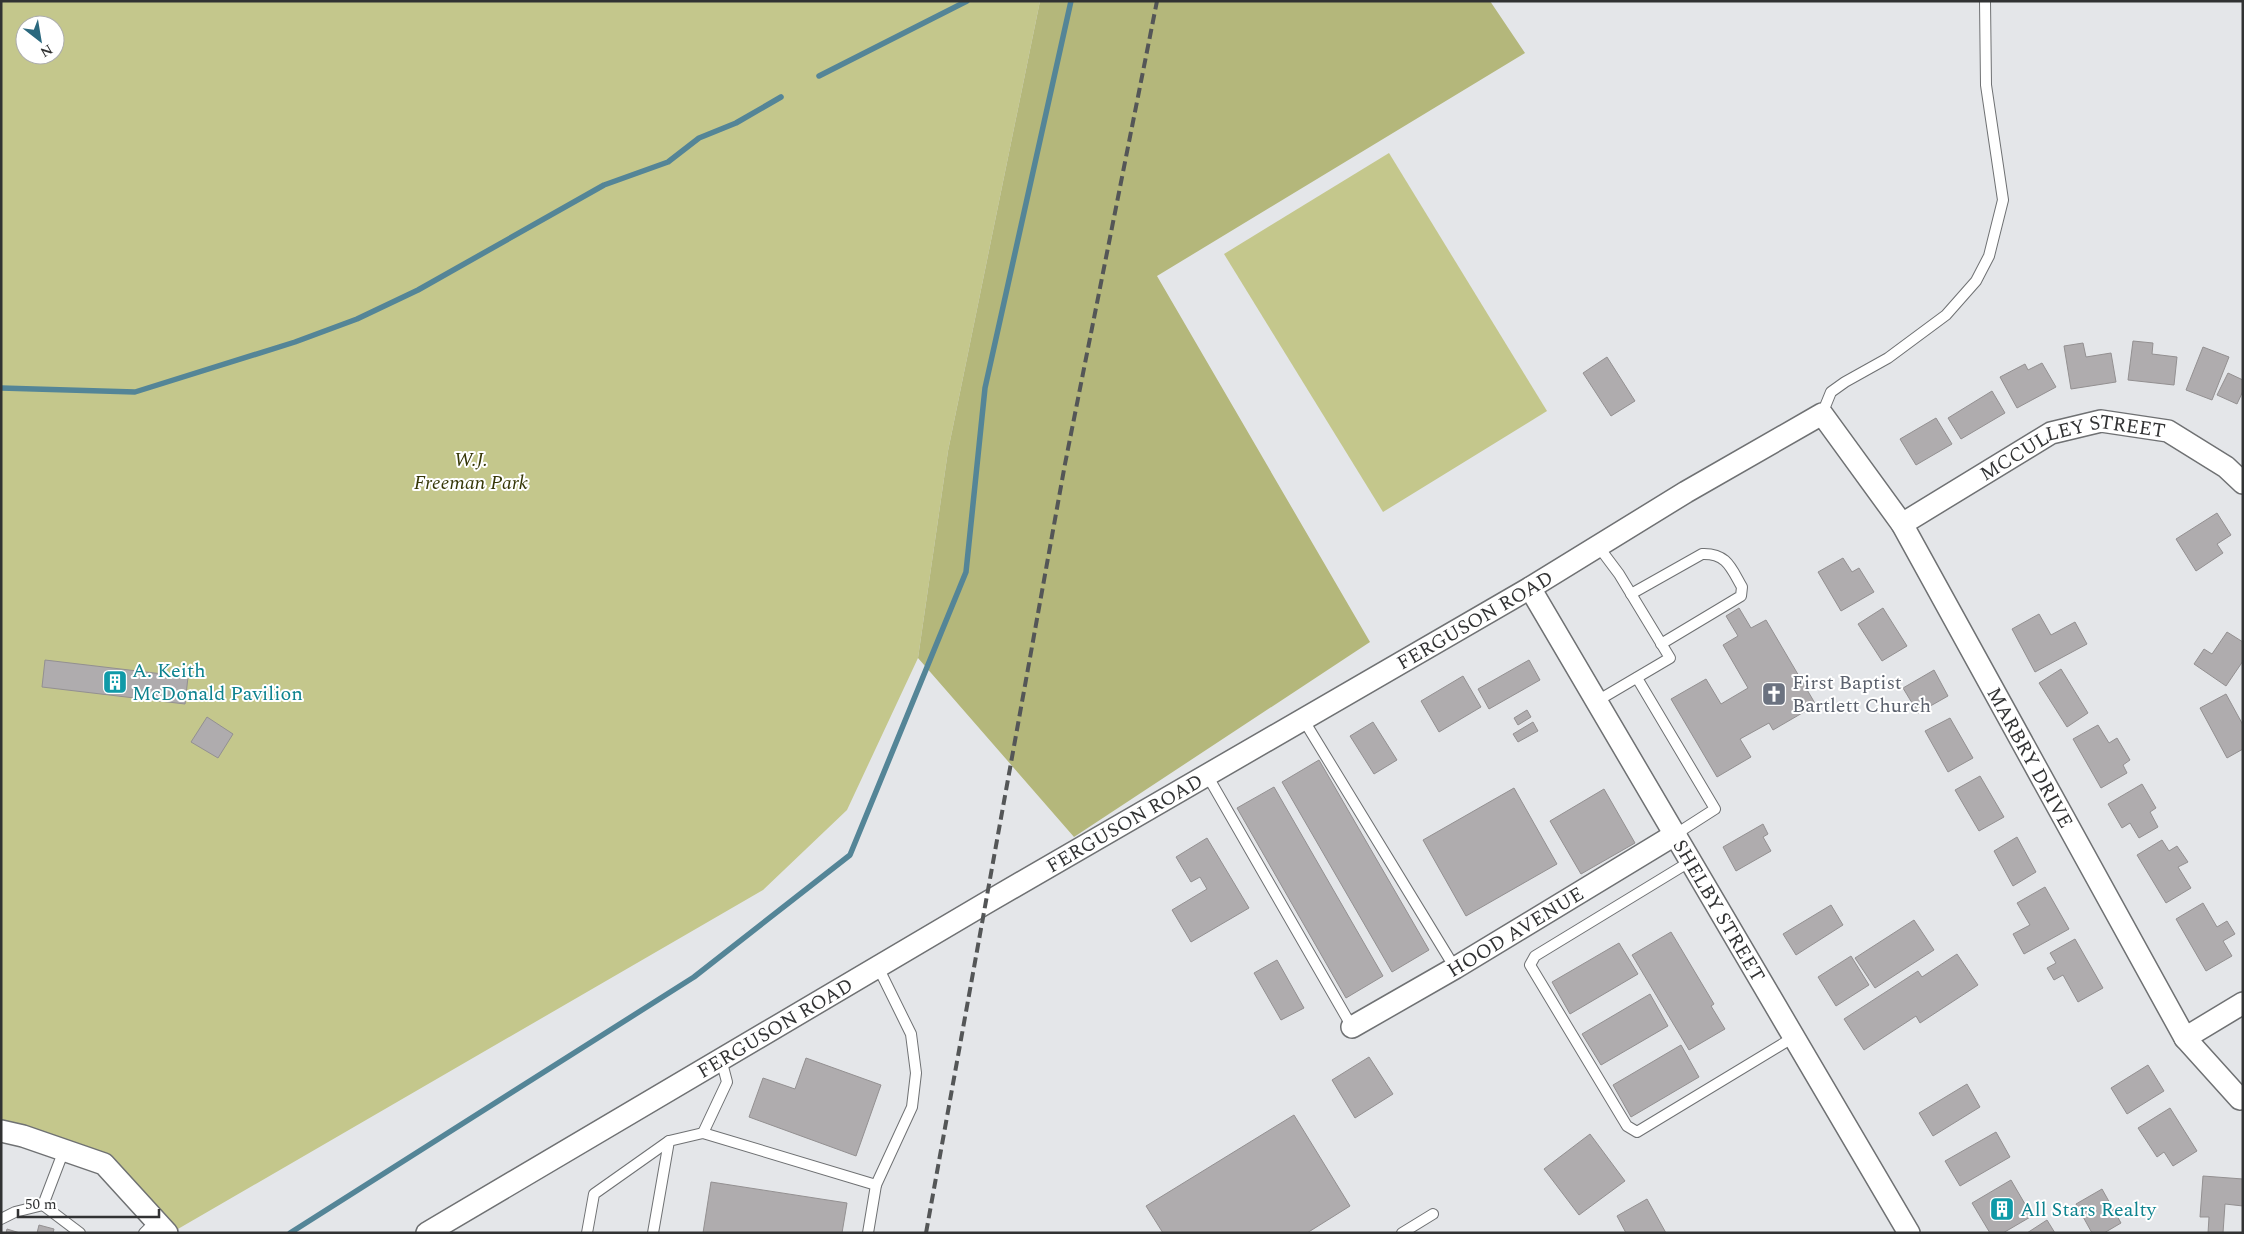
<svg xmlns="http://www.w3.org/2000/svg" width="2244" height="1234" font-family="Spectral,serif">
<rect width="100%" height="100%" fill="#e4e6e9"/>
<g fill="#c4c78c" fill-rule="evenodd">
<path d="M 1,1 L 1040,1 L 948,451 L 918,658 L 847,810 L 763,890 L 171,1233 L 104,1164 L 1,1131 ZM 25,25 L 55,25 L 55,55 L 25,55 Z"/>
<path d="M 1389,153 L 1547,411 L 1383,512 L 1224,254 Z"/>
</g>
<path fill="#b4b77b" d="M 1040,1 L 1490,1 L 1525,53 L 1157,276 L 1370,642 L 1074,837 L 918,658 L 948,451 Z"/>
<g fill="none" stroke-linecap="round" stroke-linejoin="round">
<g stroke="#548597" stroke-width="5.5">
<path d="M 819,76 L 967,1"/>
<path d="M 1,388 L 135,392 L 295,342 L 357,319 L 418,290 L 604,185 L 668,162 L 699,138 L 736,123 L 781,97"/>
<path d="M 290,1233 L 694,977 L 850,855 L 966,572 L 985,388 L 1071,1"/>
</g>
</g>
<g fill="#afacae" stroke="#939091">
<path d="M 2133,341 L 2153,343 L 2152,354 L 2177,357 L 2174,385 L 2128,380 Z"/>
<path d="M 2083,343 L 2086,357 L 2111,353 L 2116,382 L 2071,389 L 2064,346 Z"/>
<path d="M 2203,347 L 2229,357 L 2212,400 L 2186,390 Z"/>
<path d="M 1607,357 L 1635,401 L 1611,416 L 1583,373 Z"/>
<path d="M 2042,363 L 2056,387 L 2017,408 L 2000,377 L 2025,364 L 2028,370 Z"/>
<path d="M 2228,373 L 2243,380 L 2243,391 L 2237,404 L 2217,395 Z"/>
<path d="M 1992,391 L 2005,413 L 1961,439 L 1948,418 Z"/>
<path d="M 1936,418 L 1952,444 L 1916,465 L 1900,439 Z"/>
<path d="M 2217,513 L 2231,535 L 2217,544 L 2223,553 L 2196,571 L 2176,539 Z"/>
<path d="M 1843,558 L 1852,572 L 1859,568 L 1874,592 L 1841,611 L 1818,572 Z"/>
<path d="M 1739,608 L 1751,628 L 1766,620 L 1816,705 L 1773,730 L 1769,723 L 1740,739 L 1751,757 L 1717,777 L 1671,699 L 1706,679 L 1721,704 L 1748,688 L 1723,645 L 1738,636 L 1726,616 Z"/>
<path d="M 1883,608 L 1907,646 L 1882,661 L 1858,624 Z"/>
<path d="M 2039,614 L 2051,635 L 2075,622 L 2087,644 L 2035,672 L 2012,629 Z"/>
<path d="M 2227,632 L 2243,642 L 2243,661 L 2226,686 L 2194,664 L 2204,649 L 2212,654 Z"/>
<path d="M 45,660 L 188,677 L 185,704 L 42,687 Z"/>
<path d="M 1529,660 L 1540,680 L 1489,709 L 1478,689 Z"/>
<path d="M 2061,669 L 2088,713 L 2067,727 L 2039,683 Z"/>
<path d="M 1934,670 L 1948,696 L 1918,713 L 1903,688 Z"/>
<path d="M 1463,676 L 1481,707 L 1439,732 L 1421,701 Z"/>
<path d="M 2226,694 L 2243,725 L 2243,749 L 2227,758 L 2200,708 Z"/>
<path d="M 1527,710 L 1531,717 L 1518,725 L 1514,718 Z"/>
<path d="M 207,717 L 233,734 L 218,758 L 191,742 Z"/>
<path d="M 1950,718 L 1973,758 L 1948,772 L 1925,731 Z"/>
<path d="M 1373,722 L 1397,760 L 1374,774 L 1350,736 Z"/>
<path d="M 1533,722 L 1538,731 L 1518,742 L 1513,734 Z"/>
<path d="M 2098,725 L 2109,743 L 2117,738 L 2130,760 L 2123,765 L 2127,773 L 2101,788 L 2073,739 Z"/>
<path d="M 1319,760 L 1429,950 L 1392,972 L 1282,782 Z"/>
<path d="M 1980,776 L 2004,817 L 1979,831 L 1955,790 Z"/>
<path d="M 2142,784 L 2156,808 L 2150,812 L 2158,827 L 2139,838 L 2130,823 L 2122,828 L 2108,804 Z"/>
<path d="M 1274,787 L 1383,976 L 1346,998 L 1237,808 Z"/>
<path d="M 1514,788 L 1557,864 L 1466,916 L 1423,840 Z"/>
<path d="M 1604,789 L 1635,843 L 1581,874 L 1550,821 Z"/>
<path d="M 1763,824 L 1768,834 L 1763,837 L 1771,851 L 1736,871 L 1723,847 Z"/>
<path d="M 2017,837 L 2036,872 L 2013,886 L 1994,851 Z"/>
<path d="M 1207,838 L 1249,908 L 1191,942 L 1172,910 L 1207,889 L 1200,877 L 1191,882 L 1176,857 Z"/>
<path d="M 2162,840 L 2169,851 L 2177,846 L 2188,862 L 2178,867 L 2191,888 L 2166,903 L 2137,855 Z"/>
<path d="M 2045,887 L 2069,929 L 2024,954 L 2013,934 L 2030,925 L 2017,903 Z"/>
<path d="M 2203,903 L 2217,927 L 2227,921 L 2235,934 L 2223,941 L 2232,956 L 2206,971 L 2176,919 Z"/>
<path d="M 1831,905 L 1843,925 L 1796,955 L 1783,934 Z"/>
<path d="M 1914,920 L 1934,950 L 1875,988 L 1855,958 Z"/>
<path d="M 1671,932 L 1714,1004 L 1711,1006 L 1725,1029 L 1689,1050 L 1632,955 Z"/>
<path d="M 2075,939 L 2103,988 L 2078,1002 L 2063,975 L 2054,980 L 2047,968 L 2056,963 L 2050,953 Z"/>
<path d="M 1619,943 L 1638,974 L 1570,1014 L 1552,982 Z"/>
<path d="M 1957,954 L 1978,985 L 1920,1023 L 1916,1016 L 1864,1050 L 1844,1019 L 1918,971 L 1922,977 Z"/>
<path d="M 1851,956 L 1869,985 L 1836,1006 L 1818,977 Z"/>
<path d="M 1277,960 L 1304,1008 L 1281,1020 L 1254,973 Z"/>
<path d="M 1650,994 L 1668,1026 L 1601,1065 L 1582,1034 Z"/>
<path d="M 1681,1045 L 1699,1077 L 1631,1117 L 1613,1085 Z"/>
<path d="M 1369,1057 L 1393,1094 L 1355,1118 L 1332,1080 Z"/>
<path d="M 806,1058 L 881,1085 L 856,1156 L 749,1117 L 763,1078 L 795,1089 Z"/>
<path d="M 2148,1065 L 2164,1091 L 2127,1114 L 2111,1088 Z"/>
<path d="M 1967,1084 L 1980,1107 L 1933,1136 L 1919,1113 Z"/>
<path d="M 2170,1108 L 2197,1151 L 2173,1166 L 2164,1152 L 2157,1157 L 2138,1128 Z"/>
<path d="M 1294,1115 L 1350,1206 L 1307,1233 L 1163,1233 L 1146,1206 Z"/>
<path d="M 1996,1132 L 2010,1157 L 1960,1186 L 1945,1161 Z"/>
<path d="M 1590,1134 L 1625,1181 L 1579,1215 L 1544,1169 Z"/>
<path d="M 2203,1176 L 2243,1179 L 2243,1206 L 2225,1204 L 2223,1233 L 2208,1233 L 2209,1217 L 2200,1217 Z"/>
<path d="M 2011,1180 L 2032,1216 L 2003,1233 L 1990,1233 L 1972,1203 Z"/>
<path d="M 711,1182 L 847,1203 L 842,1233 L 703,1233 Z"/>
<path d="M 2102,1189 L 2121,1223 L 2104,1233 L 2092,1233 L 2076,1204 Z"/>
<path d="M 1647,1199 L 1666,1233 L 1626,1233 L 1617,1216 Z"/>
<path d="M 2047,1220 L 2055,1233 L 2027,1233 Z"/>
<path d="M 39,1225 L 54,1229 L 53,1233 L 37,1233 Z"/>
<path d="M 7,1229 L 20,1233 L 6,1233 Z"/>
</g>
<g fill="none" stroke-linecap="round" stroke-linejoin="round">
<defs>
<g id="lane">
<path d="M 1822,414 L 1831,392 L 1845,382 L 1888,358 L 1946,315 L 1976,281 L 1989,256 L 2003,200 L 1986,85 L 1985,1"/>
<path d="M 1631,594 L 1702,554 C 1727,553 1731,568 1742,587 L 1741,596 L 1661,644"/>
<path d="M 1637,678 L 1715,809 L 1676,834"/>
<path d="M 1597,701 L 1670,658 L 1619,574 L 1598,546"/>
<path d="M 1303,719 L 1455,968"/>
<path d="M 1207,775 L 1352,1027"/>
<path d="M 1691,861 L 1535,956 L 1530,965 L 1627,1126 L 1637,1132 L 1794,1037"/>
<path d="M 703,1133 L 727,1082 L 721,1059"/>
<path d="M 876,1185 L 912,1107 L 916,1073 L 911,1034 L 878,967"/>
<path d="M 43,1205 L 64,1150"/>
<path d="M 43,1205 L 80,1233"/>
<path d="M 1,1219 L 15,1212 L 43,1205"/>
<path d="M 144,1233 L 156,1221"/>
<path d="M 587,1233 L 594,1194 L 669,1141"/>
<path d="M 653,1233 L 669,1141 L 703,1133 L 876,1185 L 868,1233"/>
<path d="M 1402,1233 L 1433,1214"/>
</g>
<g id="street">
<path id="s1" d="M 1902,524 L 2051,433 L 2101,421 L 2168,431 L 2226,467 L 2243,483"/>
<path id="s2" d="M 1530,588 L 1909,1233"/>
<path id="s3" d="M 1352,1027 L 1455,968 L 1676,834"/>
<path d="M 2185,1038 L 2243,1003"/>
<path d="M 1,1131 L 23,1136 L 104,1164 L 167,1233"/>
<path id="s4" d="M 427,1233 L 986,903 L 1530,588 L 1686,492 L 1822,414 L 1902,524 L 2185,1038 L 2240,1099"/>
</g>
</defs>
<use href="#lane" stroke="#6f7173" stroke-width="12"/>
<use href="#street" stroke="#6f7173" stroke-width="24"/>
<use href="#lane" stroke="#fff" stroke-width="10"/>
<use href="#street" stroke="#fff" stroke-width="21"/>
<path stroke="#545657" stroke-width="4" stroke-dasharray="10 5" stroke-linecap="butt" d="M 926,1233 L 1065,464 L 1157,1"/>
</g>
<defs>
<symbol id="building-square" viewBox="-11 -11 22 22"><rect x="-9" y="-9" width="18" height="18" rx="4" fill="#0f9aa8" stroke="#fff"/><path d="M-4-6H4V6H1V3H-1V6H-4ZM-2.5-4.3h1.7v1.8h-1.7ZM.8-4.3h1.7v1.8H.8ZM-2.5-1h1.7V.8h-1.7ZM.8-1h1.7V.8H.8Z" fill="#fff"/></symbol>
<symbol id="church-square" viewBox="-11 -11 22 22"><rect x="-9" y="-9" width="18" height="18" rx="4" fill="#6b7280" stroke="#fff"/><path d="M-1.2-6h2.4v3.5h3.3v2.4h-3.3V6h-2.4V-.1h-3.3v-2.4h3.3Z" fill="#fff"/></symbol>
</defs>
<g fill-rule="evenodd">
<use href="#building-square" x="101" y="668" width="28" height="28"/>
<use href="#church-square" x="1760" y="680" width="28" height="28"/>
<use href="#building-square" x="1988" y="1195" width="28" height="28"/>
</g>
<g text-anchor="middle" stroke-width="4" stroke-linejoin="round" paint-order="stroke">
<g font-size="20" fill="#313233" stroke="#fff">
<text dy="7" stroke="none"><textPath href="#s1" startOffset="192">MCCULLEY STREET</textPath></text>
<text dy="7" stroke="none"><textPath href="#s4" startOffset="1214">FERGUSON ROAD</textPath></text>
<text dy="7" stroke="none"><textPath href="#s4" startOffset="2020">MARBRY DRIVE</textPath></text>
<text dy="7" stroke="none"><textPath href="#s4" startOffset="809">FERGUSON ROAD</textPath></text>
<text dy="7" stroke="none"><textPath href="#s2" startOffset="374">SHELBY STREET</textPath></text>
<text dy="7" stroke="none"><textPath href="#s3" startOffset="189">HOOD AVENUE</textPath></text>
<text dy="7" stroke="none"><textPath href="#s4" startOffset="404">FERGUSON ROAD</textPath></text>
</g>
<g font-size="20" font-style="italic" fill="#353606" stroke="#fff">
<text x="471" y="466">W.J.<tspan x="471" dy="23">Freeman Park</tspan></text>
</g>
<g font-size="20" fill="#0d838f" stroke="#fff" text-anchor="start">
<text x="132" y="677">A. Keith<tspan x="132" dy="23">McDonald Pavilion</tspan></text>
<text x="2020" y="1216">All Stars Realty</text>
</g>
<g font-size="20" fill="#5b616d" stroke="#fff" text-anchor="start">
<text x="1792" y="689">First Baptist<tspan x="1792" dy="23">Bartlett Church</tspan></text>
</g>
</g>
<rect width="2244" height="1234" fill="none" stroke="#313233" stroke-width="5"/>
<g transform="translate(40 40) rotate(149)"><circle r="24" fill="#ffffff" stroke="#adadad"/>
<path d="M0-4L9 19L0 12L-9 19Z" fill="#2a687e"/>
<text y="-8" font-size="14" font-weight="bold" text-anchor="middle" fill="#313233">N</text>
</g>
<path d="M18 1209v8h141v-8" fill="none" stroke="#313233" stroke-width="2.5"/>
<text x="25" y="1209" font-size="15" fill="#313233" stroke="#ffffff" stroke-width="4" paint-order="stroke">50 m</text>
</svg>
